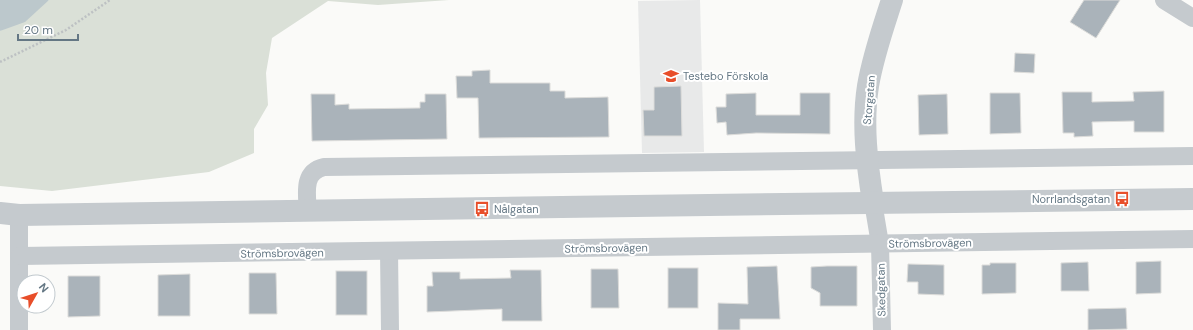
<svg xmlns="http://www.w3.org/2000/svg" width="1193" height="330" font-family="'DM Sans',sans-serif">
<rect width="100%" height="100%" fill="#fafaf8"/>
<path fill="#e8e9e9" d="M 700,0 L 704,152 L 642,153 L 638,1 Z"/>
<path fill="#dae0d7" d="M 49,0 L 449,0 L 378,5 L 328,1 L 272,38 L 266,73 L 268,105 L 254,129 L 254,153 L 209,172 L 52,191 L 0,186 L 0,31 Z"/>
<path fill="#bcc8cc" d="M 0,0 L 49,0 L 25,22 L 0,31 Z"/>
<g fill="#aab3ba" stroke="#dcdcda">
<path d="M 1084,0 L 1120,0 L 1096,38 L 1070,22 Z"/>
<path d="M 1015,53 L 1035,54 L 1034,73 L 1014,72 Z"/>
<path d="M 490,70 L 490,83 L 550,83 L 550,91 L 565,91 L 565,98 L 608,97 L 609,137 L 479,138 L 478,98 L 457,98 L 456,76 L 472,76 L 472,71 Z"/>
<path d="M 681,86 L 682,136 L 644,136 L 643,110 L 654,110 L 654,87 Z"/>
<path d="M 1164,91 L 1164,132 L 1134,132 L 1134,121 L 1092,122 L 1093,136 L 1074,137 L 1074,133 L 1063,133 L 1062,92 L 1092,92 L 1092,102 L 1134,101 L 1133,92 Z"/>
<path d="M 756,93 L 756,115 L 800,115 L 800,93 L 830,93 L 830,134 L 756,133 L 727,135 L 726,122 L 717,123 L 716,107 L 726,107 L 726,94 Z"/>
<path d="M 990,93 L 1020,93 L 1021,133 L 990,134 Z"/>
<path d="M 311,94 L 335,94 L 335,105 L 349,104 L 349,109 L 420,108 L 420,102 L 425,102 L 425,94 L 446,94 L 447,139 L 312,141 Z"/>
<path d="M 947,94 L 948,134 L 919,135 L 918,95 Z"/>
<path d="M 1161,261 L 1161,293 L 1136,294 L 1136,262 Z"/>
<path d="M 1088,262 L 1089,291 L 1061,291 L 1061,263 Z"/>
<path d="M 990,263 L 1016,263 L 1016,293 L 982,294 L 982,265 L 990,265 Z"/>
<path d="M 908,264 L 944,265 L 944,295 L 918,294 L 918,282 L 907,282 Z"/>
<path d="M 777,266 L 780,319 L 740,319 L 740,330 L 718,330 L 718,303 L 748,304 L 747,267 Z"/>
<path d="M 827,266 L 857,266 L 857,306 L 820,306 L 820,293 L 811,288 L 811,267 Z"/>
<rect x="668" y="268" width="30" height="40"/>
<path d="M 591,269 L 618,269 L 619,308 L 591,308 Z"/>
<path d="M 510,270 L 541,270 L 542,321 L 502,321 L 502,309 L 427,312 L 427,286 L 433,286 L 432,272 L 460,272 L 460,279 L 511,278 Z"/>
<rect x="336" y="271" width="31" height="44"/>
<path d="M 249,273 L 276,273 L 277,314 L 249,314 Z"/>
<path d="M 190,274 L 190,316 L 158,316 L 158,275 Z"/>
<path d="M 68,276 L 100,276 L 100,316 L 68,317 Z"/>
<path d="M 1126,308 L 1127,329 L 1088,330 L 1088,309 Z"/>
</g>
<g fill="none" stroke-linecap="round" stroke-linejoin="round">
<path stroke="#bdc1c3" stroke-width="2.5" stroke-dasharray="2 2" stroke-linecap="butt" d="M 0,62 L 66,30 L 110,0"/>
<g stroke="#c5cace" stroke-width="18">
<path d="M 1164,0 L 1193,18"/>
<path d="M 873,202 L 880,244 L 882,330"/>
<path d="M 308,212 C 307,194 302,172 324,167 L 1193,156"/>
<path d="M 19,215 L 19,330"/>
<path d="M 389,251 L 390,330"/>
<path d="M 20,256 L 1193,239"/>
</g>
<g stroke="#c5cace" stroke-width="22">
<path d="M 873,202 C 867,164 862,124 868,86 C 873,56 883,28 892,0"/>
<path d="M 0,213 L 19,215 C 410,210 802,202 1193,199"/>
</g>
</g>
<defs>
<symbol id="school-bare" viewBox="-9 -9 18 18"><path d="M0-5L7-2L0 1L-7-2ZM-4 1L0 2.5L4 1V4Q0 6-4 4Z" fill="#e84e2a" stroke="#fff" stroke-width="2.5" paint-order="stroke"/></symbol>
<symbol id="bus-bare" viewBox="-9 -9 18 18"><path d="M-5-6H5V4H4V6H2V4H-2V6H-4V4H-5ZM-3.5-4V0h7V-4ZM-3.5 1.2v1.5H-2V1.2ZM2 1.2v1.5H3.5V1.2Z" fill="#e84e2a" stroke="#fff" stroke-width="2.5" paint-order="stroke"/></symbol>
</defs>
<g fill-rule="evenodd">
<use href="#school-bare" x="660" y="65" width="22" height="22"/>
<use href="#bus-bare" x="1111" y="188" width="22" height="22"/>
<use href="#bus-bare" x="471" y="198" width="22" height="22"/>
</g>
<g text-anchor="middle" stroke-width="4" stroke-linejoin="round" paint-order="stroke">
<g font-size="11" fill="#647784" stroke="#fff" text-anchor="start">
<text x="683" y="80">Testebo Förskola</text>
<text x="1110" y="203" text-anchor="end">Norrlandsgatan</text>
<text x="494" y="213">Nålgatan</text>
</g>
<g font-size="11" fill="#647784" stroke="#fff">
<text transform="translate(869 100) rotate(-85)" y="4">Storgatan</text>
<text transform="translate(930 243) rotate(-1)" y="4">Strömsbrovägen</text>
<text transform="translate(606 248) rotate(-1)" y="4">Strömsbrovägen</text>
<text transform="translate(282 253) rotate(-1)" y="4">Strömsbrovägen</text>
<text transform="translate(881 290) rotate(-91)" y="4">Skedgatan</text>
</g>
</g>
<g transform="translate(36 294) rotate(51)"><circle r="19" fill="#ffffff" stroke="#c1c9ce"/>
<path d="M0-3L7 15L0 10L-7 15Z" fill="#e84e2a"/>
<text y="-6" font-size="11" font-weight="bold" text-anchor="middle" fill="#647784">N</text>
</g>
<path d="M18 34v6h60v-6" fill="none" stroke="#647784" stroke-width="2"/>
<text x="24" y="34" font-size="12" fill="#647784" stroke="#ffffff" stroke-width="3" paint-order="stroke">20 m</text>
</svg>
